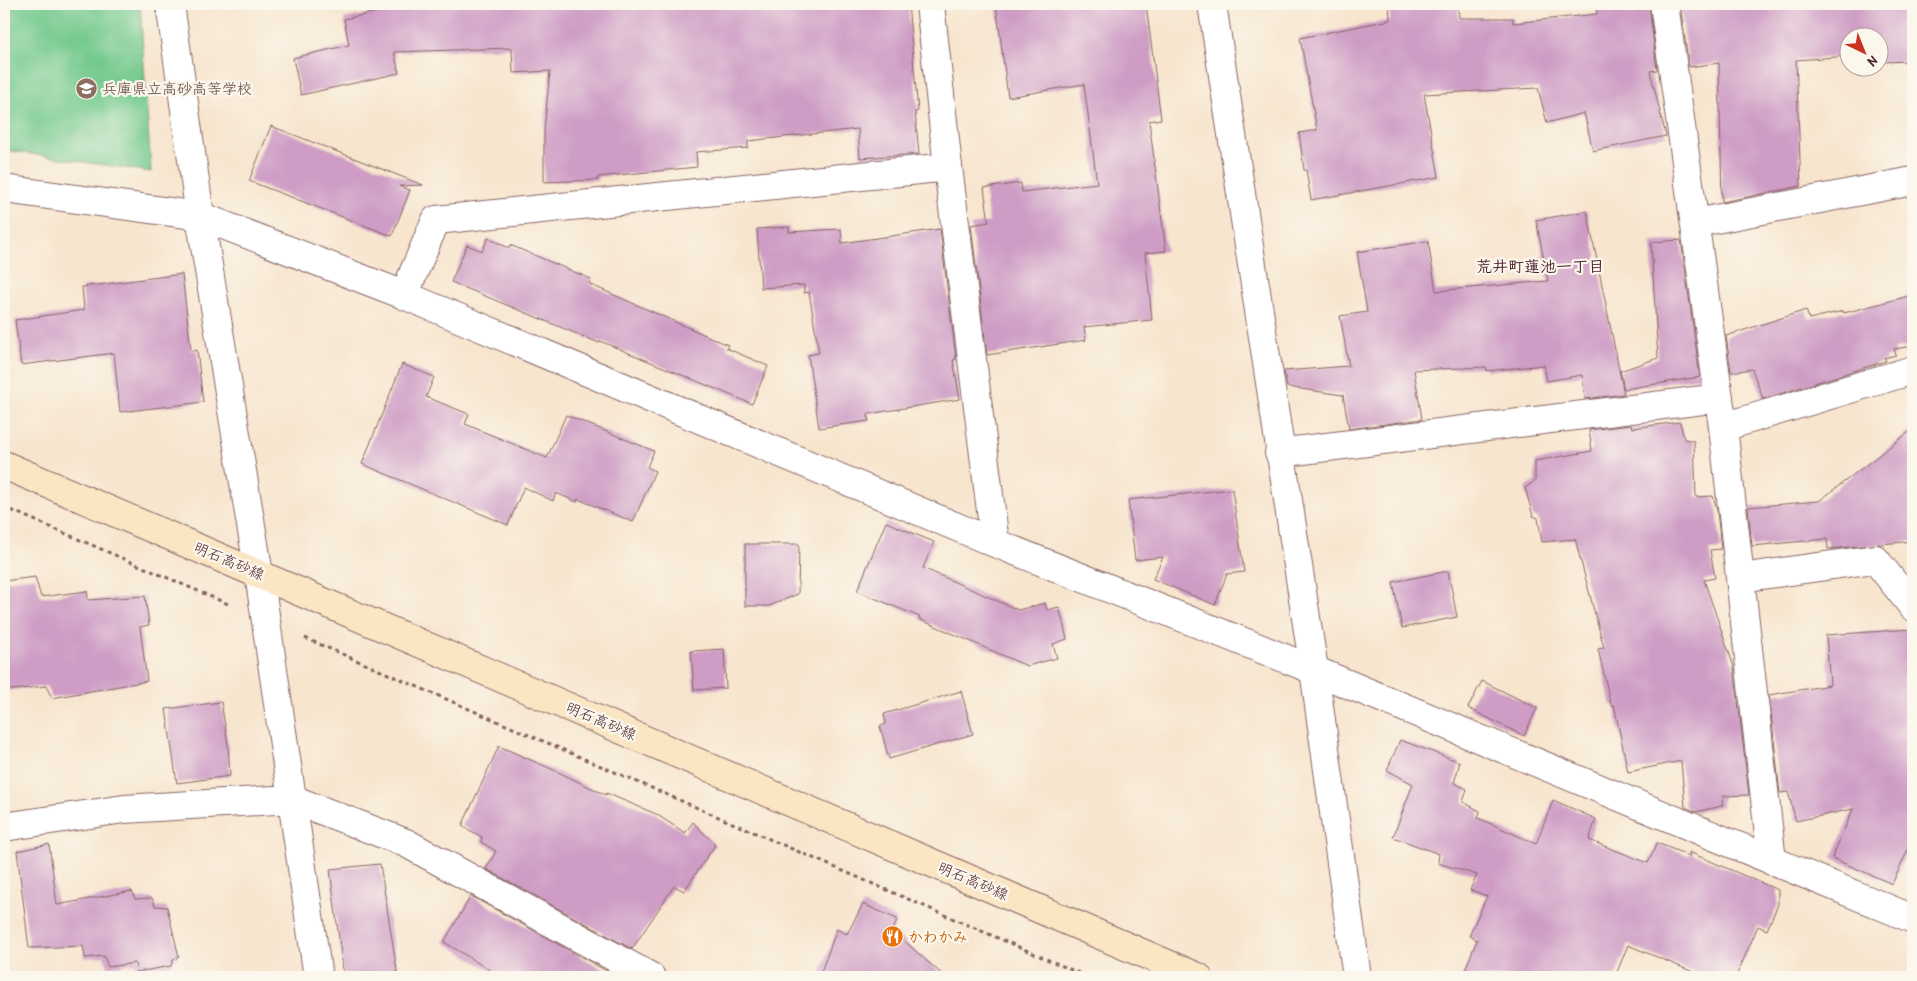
<svg xmlns="http://www.w3.org/2000/svg" width="1917" height="981" font-family="'Patrick Hand','Klee One',sans-serif">
<rect width="100%" height="100%" fill="#fbf7ec"/>
<filter id="ink" filterUnits="userSpaceOnUse"><feTurbulence type="fractalNoise" baseFrequency=".02" numOctaves="2"/><feDisplacementMap in="SourceGraphic" scale="10" xChannelSelector="R" yChannelSelector="G"/><feConvolveMatrix kernelMatrix="1 2 1 2 8 2 1 2 1" color-interpolation-filters="sRGB"/></filter>
<filter id="wash" filterUnits="userSpaceOnUse"><feTurbulence type="fractalNoise" baseFrequency=".0096" numOctaves="4" result="noise"/><feDisplacementMap in="SourceGraphic" scale="20" xChannelSelector="R" yChannelSelector="G"/><feGaussianBlur stdDeviation="1.12" result="paint"/><feColorMatrix in="noise" values="0 0 0 0 0 0 0 0 0 0 0 0 0 0 0 0 0 1.4 0 .05"/><feComposite in="paint" operator="in"/></filter>
<g filter="url(#wash)">
<rect width="100%" height="100%" fill="#f7e5ce"/>
<path fill="#73c98e" stroke="#5e745c" d="M 4,4 L 140,4 L 151,172 L 4,150 Z"/>
<g id="blocks">
<g fill="#ce9cc5">
<path d="M 415,4 L 908,4 L 918,111 L 915,112 L 919,154 L 860,158 L 858,129 L 748,141 L 748,148 L 696,152 L 697,167 L 598,177 L 598,180 L 544,182 L 544,131 L 550,71 L 513,73 L 512,48 L 394,52 L 399,73 L 301,95 L 293,58 L 349,45 L 344,19 Z"/>
<path d="M 996,4 L 1146,4 L 1161,119 L 1149,121 L 1166,251 L 1145,253 L 1152,320 L 1084,327 L 1086,340 L 987,355 L 971,225 L 989,222 L 984,188 L 1021,183 L 1022,192 L 1097,183 L 1084,84 L 1008,97 Z"/>
<path d="M 1389,4 L 1458,4 L 1459,18 L 1513,18 L 1513,23 L 1597,14 L 1596,4 L 1649,4 L 1657,70 L 1650,71 L 1666,136 L 1593,151 L 1584,113 L 1547,123 L 1538,88 L 1424,94 L 1439,177 L 1311,200 L 1306,170 L 1304,170 L 1299,133 L 1317,130 L 1300,38 L 1390,20 Z"/>
<path d="M 1680,4 L 1913,4 L 1913,61 L 1880,62 L 1880,38 L 1850,38 L 1850,56 L 1796,60 L 1801,186 L 1722,202 L 1719,63 L 1689,67 Z"/>
<path d="M 271,126 L 423,185 L 399,186 L 410,190 L 392,236 L 249,181 Z"/>
<path d="M 1587,211 L 1624,394 L 1585,399 L 1582,375 L 1547,381 L 1544,365 L 1487,371 L 1486,367 L 1414,370 L 1422,419 L 1349,429 L 1343,395 L 1287,387 L 1284,371 L 1349,366 L 1340,316 L 1367,312 L 1357,252 L 1428,241 L 1436,291 L 1548,281 L 1536,220 Z"/>
<path d="M 789,227 L 789,232 L 841,229 L 842,243 L 940,229 L 956,359 L 953,360 L 960,399 L 868,414 L 869,421 L 819,428 L 808,355 L 819,353 L 809,292 L 804,293 L 804,285 L 761,288 L 757,229 Z"/>
<path d="M 488,238 L 509,248 L 510,245 L 591,279 L 589,284 L 728,345 L 726,348 L 768,366 L 752,404 L 600,341 L 599,343 L 451,282 L 467,245 L 482,251 Z"/>
<path d="M 1681,240 L 1700,377 L 1624,389 L 1620,371 L 1658,358 L 1651,242 Z"/>
<path d="M 182,274 L 191,351 L 197,350 L 203,402 L 120,412 L 114,353 L 21,365 L 15,320 L 84,310 L 82,287 Z"/>
<path d="M 1913,295 L 1913,346 L 1894,349 L 1896,355 L 1884,358 L 1886,361 L 1763,399 L 1752,369 L 1731,372 L 1726,336 L 1806,310 L 1809,319 L 1843,311 L 1844,313 Z"/>
<path d="M 402,364 L 434,377 L 426,397 L 469,414 L 465,424 L 547,458 L 566,415 L 654,451 L 647,467 L 655,471 L 633,522 L 578,499 L 577,502 L 556,493 L 553,501 L 524,487 L 508,525 L 362,464 Z"/>
<path d="M 1680,422 L 1684,439 L 1694,441 L 1696,497 L 1713,496 L 1717,510 L 1721,549 L 1710,550 L 1715,578 L 1704,580 L 1734,667 L 1749,795 L 1723,796 L 1722,806 L 1696,812 L 1685,807 L 1681,761 L 1628,772 L 1614,705 L 1611,705 L 1598,649 L 1604,648 L 1575,539 L 1542,542 L 1538,518 L 1533,516 L 1525,488 L 1535,481 L 1535,461 L 1592,451 L 1589,430 L 1631,425 L 1632,428 Z"/>
<path d="M 1913,429 L 1913,541 L 1828,549 L 1827,539 L 1752,546 L 1748,507 L 1819,501 Z"/>
<path d="M 1232,489 L 1244,572 L 1227,574 L 1215,605 L 1153,579 L 1163,557 L 1135,560 L 1128,500 Z"/>
<path d="M 886,522 L 934,542 L 923,568 L 1018,610 L 1045,603 L 1047,610 L 1059,607 L 1067,639 L 1053,644 L 1057,658 L 1027,666 L 919,619 L 920,617 L 857,591 Z"/>
<path d="M 745,544 L 799,544 L 798,594 L 769,606 L 745,606 Z"/>
<path d="M 1448,571 L 1457,617 L 1402,628 L 1393,582 Z"/>
<path d="M 35,577 L 41,597 L 87,591 L 88,600 L 145,596 L 149,625 L 140,627 L 147,681 L 52,698 L 46,686 L 4,691 L 4,581 Z"/>
<path d="M 1913,629 L 1913,839 L 1892,884 L 1832,858 L 1853,809 L 1796,821 L 1788,792 L 1780,793 L 1769,695 L 1830,685 L 1826,635 Z"/>
<path d="M 724,649 L 726,688 L 694,690 L 691,651 Z"/>
<path d="M 1482,681 L 1537,708 L 1524,736 L 1468,708 Z"/>
<path d="M 961,691 L 973,734 L 889,759 L 880,726 L 886,724 L 884,714 Z"/>
<path d="M 221,702 L 228,744 L 230,776 L 177,783 L 166,709 Z"/>
<path d="M 1400,740 L 1460,762 L 1454,783 L 1467,789 L 1463,802 L 1480,811 L 1478,818 L 1536,844 L 1553,800 L 1596,819 L 1589,840 L 1648,863 L 1657,843 L 1690,856 L 1689,852 L 1778,890 L 1778,904 L 1767,930 L 1758,926 L 1736,977 L 1705,977 L 1628,945 L 1615,977 L 1462,977 L 1477,940 L 1469,936 L 1487,896 L 1470,890 L 1477,875 L 1438,863 L 1439,854 L 1393,837 L 1413,784 L 1387,770 Z"/>
<path d="M 499,746 L 556,771 L 606,795 L 606,793 L 656,814 L 685,833 L 693,822 L 715,845 L 684,891 L 674,886 L 632,949 L 486,869 L 496,851 L 481,842 L 482,837 L 462,826 Z"/>
<path d="M 49,844 L 57,905 L 132,891 L 135,899 L 152,898 L 155,906 L 167,907 L 179,957 L 173,960 L 171,966 L 137,972 L 135,963 L 108,967 L 104,956 L 85,958 L 83,946 L 29,948 L 17,851 Z"/>
<path d="M 380,864 L 398,977 L 344,977 L 330,869 Z"/>
<path d="M 471,896 L 614,975 L 612,977 L 501,977 L 444,942 Z"/>
<path d="M 863,904 L 897,919 L 893,931 L 945,977 L 819,977 L 837,929 L 847,934 Z"/>
</g>
</g>
</g>
<g filter="url(#ink)">
<use href="#blocks" fill-opacity="0" stroke="#876464" stroke-width="1"/>
<g fill="none" stroke-linecap="round" stroke-linejoin="round">
<defs>
<g id="minor">
<path d="M 170,4 L 200,216 L 259,574 L 318,977"/>
<path d="M 930,4 L 948,167 L 995,543"/>
<path d="M 1664,4 L 1723,427 L 1772,861"/>
<path d="M 4,189 L 200,216 L 404,295 L 995,543 L 1314,670 L 1913,919"/>
<path d="M 1695,223 L 1913,181"/>
<path d="M 404,295 L 436,220 L 948,167"/>
<path d="M 1723,427 L 1913,370"/>
<path d="M 1279,453 L 1719,398"/>
<path d="M 1740,578 L 1875,559 L 1913,607"/>
<path d="M 4,827 L 124,809 L 292,799 L 406,843 L 651,977"/>
</g>
<path id="tertiary" d="M 1212,4 L 1314,670 L 1357,977"/>
<path id="secondary" d="M 4,465 L 1198,977"/>
</defs>
<use href="#minor" stroke="#876464" stroke-width="30"/>
<use href="#tertiary" stroke="#876464" stroke-width="30"/>
<use href="#secondary" stroke="#876464" stroke-width="30"/>
<g stroke="#876464" stroke-width="3" stroke-dasharray="4 4" stroke-linecap="butt">
<path d="M 4,507 L 228,604"/>
<path d="M 305,638 L 1088,977"/>
</g>
<use href="#minor" stroke="#fff" stroke-width="28"/>
<use href="#tertiary" stroke="#fff" stroke-width="28"/>
<use href="#secondary" stroke="#fbe6c4" stroke-width="28"/>
</g>
</g>
<defs>
<symbol id="school-disc" viewBox="-11 -11 22 22"><circle r="9.5" fill="#8d6e63" stroke="#fbf7ec"/><path d="M0-5L7-2L0 1L-7-2ZM-4 1L0 2.5L4 1V4Q0 6-4 4Z" fill="#fff"/></symbol>
<symbol id="restaurant-disc" viewBox="-11 -11 22 22"><circle r="9.5" fill="#e8710a" stroke="#fbf7ec"/><path d="M-5-6h1v4h1v-4h1v4h1v-4h1v5L-1.5 .5V6h-2V.5L-5-1ZM5-6V6H3V1.5H1.5Q1.5-4 5-6Z" fill="#fff"/></symbol>
</defs>
<g fill-rule="evenodd">
<use href="#school-disc" x="74" y="76" width="25" height="25"/>
<use href="#restaurant-disc" x="880" y="924" width="25" height="25"/>
</g>
<g text-anchor="middle" stroke-width="4.5" stroke-linejoin="round" paint-order="stroke">
<g font-size="15" font-weight="bold" fill="#785e54" stroke="#fbf7ec" text-anchor="start">
<text x="102" y="94">兵庫県立高砂高等学校</text>
</g>
<g font-size="15" fill="#4a1f2b" stroke="#fbf7ec">
<text transform="translate(229 561) rotate(23)" y="5">明石高砂線</text>
<text transform="translate(601 721) rotate(23)" y="5">明石高砂線</text>
<text transform="translate(973 881) rotate(23)" y="5">明石高砂線</text>
</g>
<g font-size="15" font-weight="bold" fill="#c56008" stroke="#fbf7ec" text-anchor="start">
<text x="908" y="942">かわかみ</text>
</g>
<g font-size="16" font-weight="bold" fill="#4a1f2b" stroke="#fbf7ec">
<text x="1540" y="272">荒井町蓮池一丁目</text>
</g>
</g>
<rect width="1917" height="981" fill="none" stroke="#fbf7ec" stroke-width="20"/>
<g transform="translate(1864 52) rotate(137)"><circle r="24" fill="#fbf7ec" stroke="#b4a19f"/>
<path d="M0-4L9 19L0 12L-9 19Z" fill="#c8321e"/>
<text y="-8" font-size="14" font-weight="bold" text-anchor="middle" fill="#4a1f2b">N</text>
</g>
</svg>
